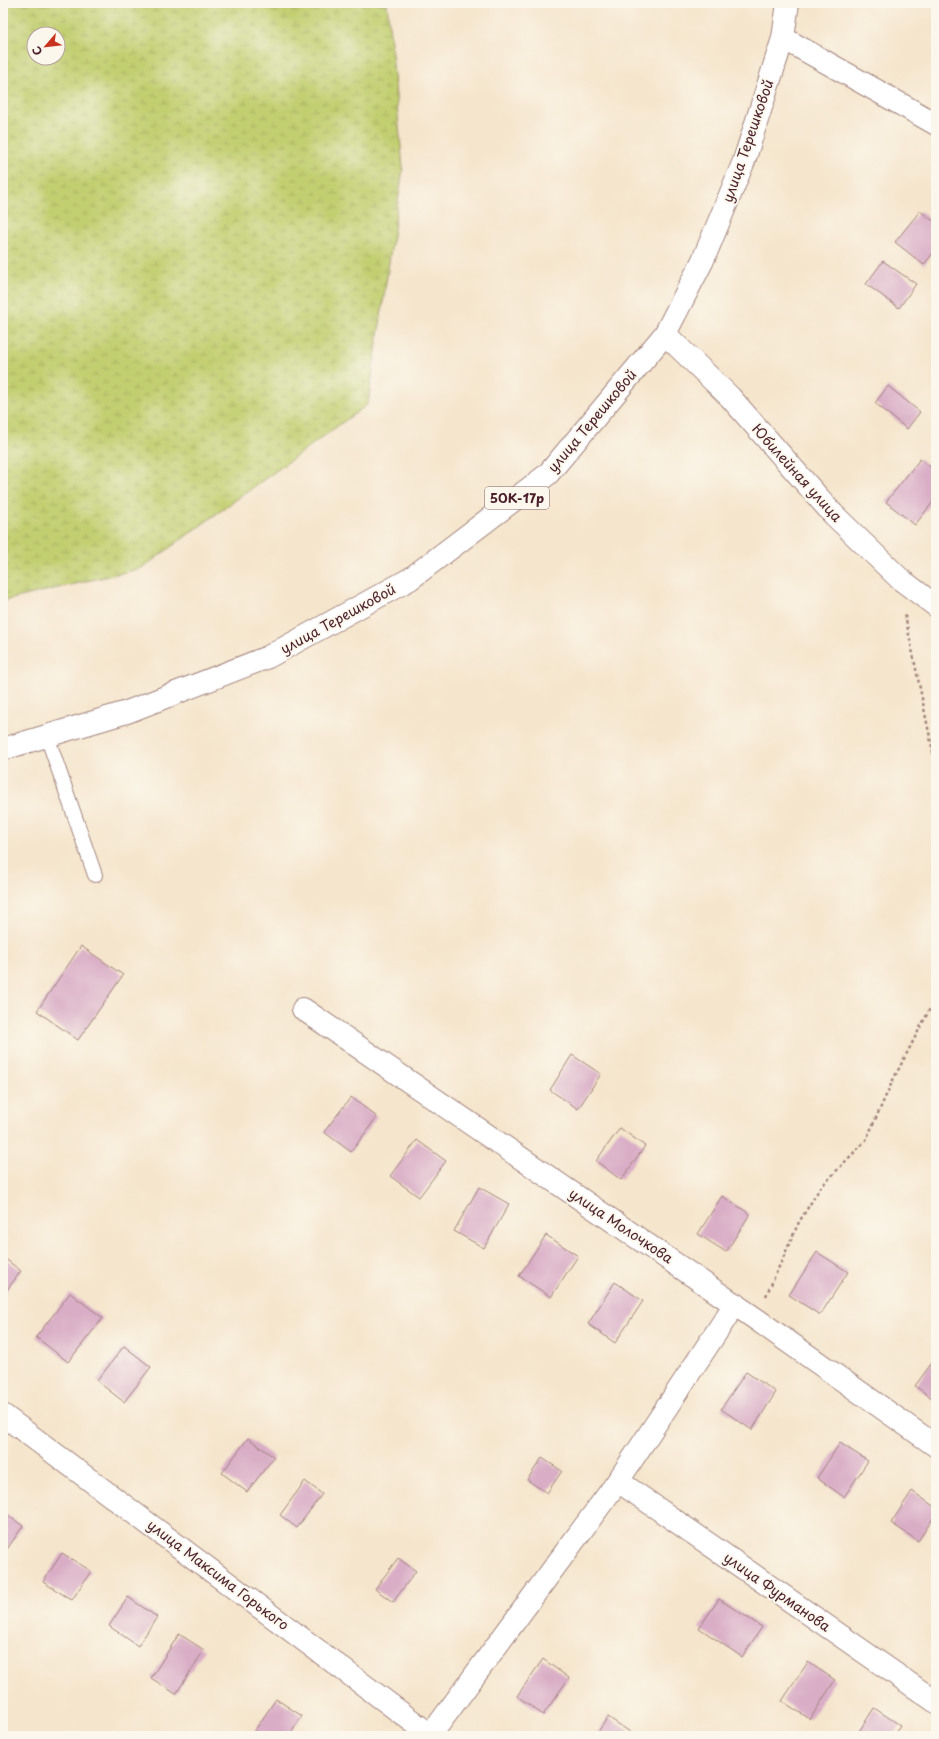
<svg xmlns="http://www.w3.org/2000/svg" width="939" height="1739" font-family="'Playpen Sans',sans-serif">
<defs>
<pattern id="wetland-marsh" width="20" height="14" patternUnits="userSpaceOnUse"><rect width="20" height="14" fill="#c2cf71"/><path d="M1 5h8M5 5V1M11 12h8M15 12V8" fill="none" stroke="#a8b162"/></pattern>
</defs>
<rect width="100%" height="100%" fill="#fbf7ec"/>
<filter id="ink" filterUnits="userSpaceOnUse"><feTurbulence type="fractalNoise" baseFrequency=".025" numOctaves="2"/><feDisplacementMap in="SourceGraphic" scale="8" xChannelSelector="R" yChannelSelector="G"/><feConvolveMatrix kernelMatrix="1 2 1 2 8 2 1 2 1" color-interpolation-filters="sRGB"/></filter>
<filter id="wash" filterUnits="userSpaceOnUse"><feTurbulence type="fractalNoise" baseFrequency=".012" numOctaves="4" result="noise"/><feDisplacementMap in="SourceGraphic" scale="16" xChannelSelector="R" yChannelSelector="G"/><feGaussianBlur stdDeviation="0.9" result="paint"/><feColorMatrix in="noise" values="0 0 0 0 0 0 0 0 0 0 0 0 0 0 0 0 0 1.4 0 .05"/><feComposite in="paint" operator="in"/></filter>
<g filter="url(#wash)">
<rect width="100%" height="100%" fill="#f5e5cc"/>
<path fill="url(#wetland-marsh)" stroke="#86774e" fill-rule="evenodd" d="M 3,3 L 387,3 L 403,168 L 368,404 L 142,568 L 3,601 ZM 34,34 L 58,34 L 58,58 L 34,58 Z"/>
<g id="blocks">
<g fill="#d9adc6">
<path d="M 920,211 L 936,223 L 936,249 L 924,265 L 895,242 Z"/>
<path d="M 883,261 L 916,284 L 899,308 L 866,284 Z"/>
<path d="M 888,386 L 920,412 L 907,429 L 875,403 Z"/>
<path d="M 920,459 L 936,471 L 936,498 L 915,525 L 886,502 Z"/>
<path d="M 81,946 L 123,975 L 78,1040 L 37,1011 Z"/>
<path d="M 572,1055 L 601,1074 L 578,1109 L 550,1090 Z"/>
<path d="M 351,1097 L 377,1117 L 351,1152 L 324,1132 Z"/>
<path d="M 620,1128 L 645,1146 L 621,1180 L 596,1161 Z"/>
<path d="M 417,1140 L 446,1161 L 419,1197 L 390,1176 Z"/>
<path d="M 479,1187 L 509,1204 L 484,1248 L 454,1231 Z"/>
<path d="M 722,1196 L 750,1214 L 726,1252 L 698,1234 Z"/>
<path d="M 546,1235 L 578,1256 L 551,1297 L 519,1276 Z"/>
<path d="M 817,1252 L 848,1272 L 820,1315 L 789,1295 Z"/>
<path d="M 3,1257 L 21,1271 L 3,1295 Z"/>
<path d="M 615,1282 L 643,1301 L 615,1343 L 588,1324 Z"/>
<path d="M 70,1293 L 103,1318 L 68,1362 L 36,1337 Z"/>
<path d="M 124,1346 L 151,1367 L 124,1402 L 97,1381 Z"/>
<path d="M 936,1357 L 936,1401 L 915,1386 Z"/>
<path d="M 746,1372 L 776,1392 L 752,1430 L 721,1409 Z"/>
<path d="M 248,1438 L 274,1457 L 247,1492 L 222,1473 Z"/>
<path d="M 840,1443 L 868,1461 L 844,1497 L 817,1478 Z"/>
<path d="M 542,1458 L 562,1471 L 547,1493 L 527,1480 Z"/>
<path d="M 305,1481 L 322,1494 L 297,1528 L 280,1515 Z"/>
<path d="M 912,1491 L 936,1508 L 936,1514 L 918,1541 L 891,1523 Z"/>
<path d="M 3,1512 L 23,1526 L 3,1555 Z"/>
<path d="M 62,1553 L 91,1571 L 72,1600 L 43,1582 Z"/>
<path d="M 398,1558 L 416,1571 L 393,1602 L 375,1589 Z"/>
<path d="M 128,1597 L 157,1617 L 138,1646 L 109,1626 Z"/>
<path d="M 719,1599 L 762,1627 L 742,1657 L 699,1628 Z"/>
<path d="M 179,1634 L 204,1650 L 176,1694 L 151,1678 Z"/>
<path d="M 543,1659 L 569,1678 L 543,1715 L 517,1696 Z"/>
<path d="M 808,1662 L 835,1680 L 810,1719 L 782,1701 Z"/>
<path d="M 276,1699 L 302,1716 L 289,1736 L 251,1736 Z"/>
<path d="M 874,1708 L 900,1725 L 893,1736 L 856,1736 Z"/>
<path d="M 608,1717 L 636,1736 L 595,1736 Z"/>
</g>
</g>
</g>
<g filter="url(#ink)">
<use href="#blocks" fill-opacity="0" stroke="#a0827c" stroke-width="1"/>
<g fill="none" stroke-linecap="round" stroke-linejoin="round">
<defs>
<path id="service" d="M 47,736 L 95,875"/>
<g id="minor">
<path d="M 783,38 L 936,124"/>
<path d="M 665,334 L 730,397 L 833,514 L 900,579 L 936,606"/>
<path d="M 303,1009 L 756,1319 L 936,1446"/>
<path d="M 3,1415 L 432,1736"/>
<path d="M 618,1481 L 936,1702"/>
<path d="M 430,1736 L 618,1481 L 735,1304"/>
</g>
<path id="primary" d="M 3,749 L 127,712 L 268,657 L 410,579 L 548,474 L 665,334 L 703,260 L 744,161 L 783,38 L 788,3"/>
</defs>
<use href="#service" stroke="#a0827c" stroke-width="16"/>
<use href="#minor" stroke="#a0827c" stroke-width="24"/>
<use href="#primary" stroke="#a0827c" stroke-width="24"/>
<g stroke="#a0827c" stroke-width="2.5" stroke-dasharray="3 3" stroke-linecap="butt">
<path d="M 905,615 L 936,767"/>
<path d="M 766,1296 L 799,1222 L 820,1188 L 866,1140 L 893,1080 L 936,997"/>
</g>
<use href="#service" stroke="#fff" stroke-width="14"/>
<use href="#minor" stroke="#fff" stroke-width="22"/>
<use href="#primary" stroke="#fff" stroke-width="22"/>
</g>
</g>
<g text-anchor="middle" stroke-width="4" stroke-linejoin="round" paint-order="stroke">
<rect fill="#fbf7ec" stroke="#7f6065" stroke-width="1" x="485" y="487" width="64" height="22" rx="3"/>
<g font-size="13" font-weight="bold" fill="#4a1f2b">
<text x="517" y="503">50К-17р</text>
</g>
<g font-size="14" fill="#4a1f2b" stroke="#fbf7ec">
<text transform="translate(748 141) rotate(-71)" y="5">улица Терешковой</text>
<text transform="translate(592 421) rotate(-50)" y="5">улица Терешковой</text>
<text transform="translate(797 473) rotate(48)" y="5">Юбилейная улица</text>
<text transform="translate(338 619) rotate(-29)" y="5">улица Терешковой</text>
<text transform="translate(621 1226) rotate(34)" y="5">улица Молочкова</text>
<text transform="translate(218 1575) rotate(37)" y="5">улица Максима Горького</text>
<text transform="translate(777 1592) rotate(35)" y="5">улица Фурманова</text>
</g>
</g>
<rect width="939" height="1739" fill="none" stroke="#fbf7ec" stroke-width="16"/>
<g transform="translate(46 46) rotate(242)"><circle r="19" fill="#fbf7ec" stroke="#b4a19f"/>
<path d="M0-3L7 15L0 10L-7 15Z" fill="#c8321e"/>
<text y="-6" font-size="11" font-weight="bold" text-anchor="middle" fill="#4a1f2b">С</text>
</g>
</svg>
